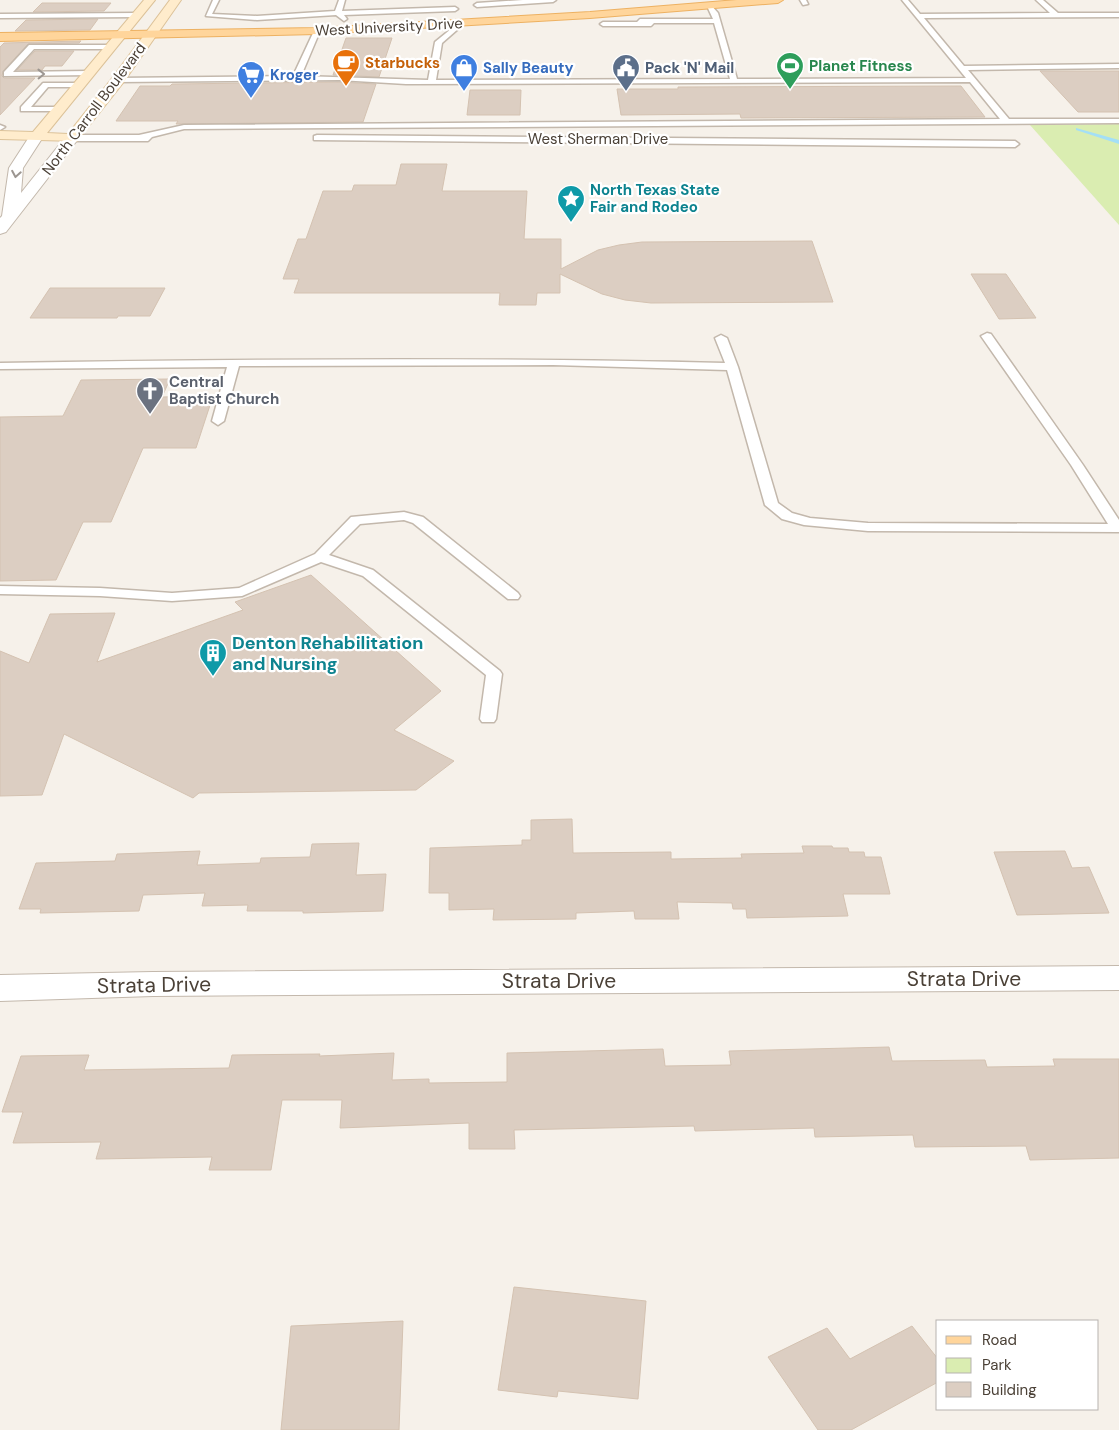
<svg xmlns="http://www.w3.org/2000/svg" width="1119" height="1430" font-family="'DM Sans',sans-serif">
<rect width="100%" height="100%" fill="#f6f1ea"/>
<path fill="#daedb1" d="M 1119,124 L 1119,225 L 1030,125 Z"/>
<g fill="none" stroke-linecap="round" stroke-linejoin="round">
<path fill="#a4dff6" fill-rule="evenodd" d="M 1076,128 L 1119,140 L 1119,144 L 1076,130 Z"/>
</g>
<g fill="#dccec2" stroke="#d4c2b1">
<path d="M 42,3 L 111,3 L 104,11 L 33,12 Z"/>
<path d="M 98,19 L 90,30 L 15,31 L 26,20 Z"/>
<path d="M 346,38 L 392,38 L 379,77 L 333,75 Z"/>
<path d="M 81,41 L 79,43 L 28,44 L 3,71 L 2,76 L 4,78 L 35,78 L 0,115 L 0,47 L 4,43 Z"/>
<path d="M 35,51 L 74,51 L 62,66 L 45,66 L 42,70 L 17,70 Z"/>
<path d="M 1040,71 L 1119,71 L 1119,112 L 1078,112 Z"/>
<path d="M 339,82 L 376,84 L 363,122 L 176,124 L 178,121 L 116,121 L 140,86 L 170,86 L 172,84 Z"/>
<path d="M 961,86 L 985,117 L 741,118 L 740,114 L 621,115 L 617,89 L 678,89 L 678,87 Z"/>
<path d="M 470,90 L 521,90 L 520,115 L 467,115 Z"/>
<path d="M 401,164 L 447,164 L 442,191 L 527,191 L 524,239 L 561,239 L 561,269 L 598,250 L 619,245 L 642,242 L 812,241 L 833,302 L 651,303 L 625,300 L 602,294 L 560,274 L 560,293 L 537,293 L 536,305 L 499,305 L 500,293 L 294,293 L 299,279 L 283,279 L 298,239 L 306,239 L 323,191 L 352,191 L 354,185 L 396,185 Z"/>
<path d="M 971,274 L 1006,274 L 1036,318 L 999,319 Z"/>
<path d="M 50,288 L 165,288 L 150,316 L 118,316 L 117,318 L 30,318 Z"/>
<path d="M 170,379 L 162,397 L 213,396 L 196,448 L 143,448 L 111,522 L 83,522 L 56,580 L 0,581 L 0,417 L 63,416 L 81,380 Z"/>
<path d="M 311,575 L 441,691 L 394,730 L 454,761 L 416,790 L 199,793 L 193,798 L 64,734 L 42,795 L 0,796 L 0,651 L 29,663 L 50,614 L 115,613 L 97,662 L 243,610 L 235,602 Z"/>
<path d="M 572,819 L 573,853 L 671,852 L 671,859 L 742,858 L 741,854 L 804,853 L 802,846 L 832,846 L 833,848 L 848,848 L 849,852 L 864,852 L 865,857 L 881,857 L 890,894 L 843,894 L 848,916 L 747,918 L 746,909 L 733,909 L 732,903 L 677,902 L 679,919 L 635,919 L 634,911 L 576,913 L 576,919 L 493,920 L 494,909 L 449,910 L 449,893 L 429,893 L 430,848 L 522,845 L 522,840 L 531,840 L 531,820 Z"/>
<path d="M 359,843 L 356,875 L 386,874 L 383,911 L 303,913 L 303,911 L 247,911 L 248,905 L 202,906 L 205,893 L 143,895 L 139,911 L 40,913 L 41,909 L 19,909 L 36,863 L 115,861 L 117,854 L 200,851 L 197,865 L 260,863 L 261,858 L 310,857 L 312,844 Z"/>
<path d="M 1065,851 L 1072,868 L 1089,867 L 1109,913 L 1017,915 L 994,852 Z"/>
<path d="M 889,1047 L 892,1061 L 985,1060 L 987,1067 L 1055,1066 L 1053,1059 L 1119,1059 L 1119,1158 L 1030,1160 L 1026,1146 L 915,1147 L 913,1135 L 815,1137 L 814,1128 L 695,1131 L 694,1126 L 514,1130 L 515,1149 L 469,1149 L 469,1123 L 340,1128 L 342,1100 L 282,1100 L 271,1170 L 209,1170 L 212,1157 L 96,1159 L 101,1142 L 13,1143 L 23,1112 L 2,1112 L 21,1056 L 89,1055 L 84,1070 L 229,1068 L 232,1055 L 320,1054 L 319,1056 L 394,1053 L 392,1080 L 429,1079 L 429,1083 L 507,1082 L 507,1053 L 663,1049 L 665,1066 L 731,1065 L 729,1051 Z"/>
<path d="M 514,1287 L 646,1301 L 638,1399 L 558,1391 L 557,1397 L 498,1390 Z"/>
<path d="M 403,1321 L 399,1430 L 281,1430 L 291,1326 Z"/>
<path d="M 912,1326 L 938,1359 L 938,1382 L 851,1430 L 818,1430 L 768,1357 L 827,1328 L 850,1359 Z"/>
</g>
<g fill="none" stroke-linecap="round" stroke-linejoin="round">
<defs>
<g id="lane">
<path d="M 213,0 L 219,0 L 212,14 L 257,16 L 335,11 L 339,0 L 345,0 L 342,11 L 455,7 L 458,9 L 455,11 L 344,15 L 347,19 L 344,21 L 336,15 L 257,20 L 206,16 Z"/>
<path d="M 523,0 L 556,0 L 553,2 L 477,7 L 474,5 L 477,3 Z"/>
<path d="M 800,0 L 806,0 L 808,4 L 803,5 Z"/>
<path d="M 902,0 L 908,0 L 920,14 L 1050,13 L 1036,0 L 1043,0 L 1058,13 L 1119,13 L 1119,17 L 924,18 L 964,66 L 1119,64 L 1119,68 L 968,70 L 1009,119 L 1119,119 L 1119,123 L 184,129 L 152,137 L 148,141 L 72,141 L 68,138 L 72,135 L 139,135 L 184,125 L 1000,119 L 970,82 L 406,84 L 339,80 L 118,82 L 114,80 L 118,78 L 293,76 L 314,31 L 317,29 L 320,31 L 301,76 L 428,80 L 435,42 L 451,29 L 450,24 L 453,22 L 455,23 L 458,29 L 442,43 L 436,80 L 730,79 L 714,23 L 654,23 L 651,26 L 603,26 L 600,24 L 603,22 L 637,22 L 640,19 L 713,19 L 707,6 L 710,4 L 718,13 L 737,79 L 966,78 Z"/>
<path d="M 0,14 L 137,13 L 140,15 L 137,17 L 0,18 Z"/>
<path d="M 29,45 L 111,45 L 115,47 L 111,49 L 34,49 L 13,72 L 89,71 L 93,73 L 92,75 L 4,76 L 4,72 Z"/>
<path d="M 43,83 L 79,83 L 83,85 L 79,87 L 48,87 L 31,107 L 63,107 L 63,111 L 21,111 L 21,107 Z"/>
<path d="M 0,125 L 5,127 L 0,130 Z"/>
<path d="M 317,135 L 1015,141 L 1019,144 L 1015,147 L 314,140 L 314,136 Z"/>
<path d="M 987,333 L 991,334 L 1083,465 L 1119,520 L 1119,532 L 868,531 L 804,525 L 782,519 L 765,505 L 727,370 L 553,365 L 239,366 L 224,421 L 218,425 L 212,421 L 227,367 L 0,369 L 0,363 C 242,359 483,357 725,363 L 715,338 L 721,335 L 727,338 L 738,367 L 778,503 L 792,513 L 810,518 L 868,523 L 1108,524 L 1071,465 L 981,336 Z"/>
<path d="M 404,512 L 423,517 L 518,593 L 520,596 L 518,599 L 508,599 L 413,523 L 404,520 L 360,524 L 329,555 L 373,570 L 500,671 L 502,674 L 496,719 L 494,722 L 482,722 L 480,719 L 486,675 L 363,576 L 321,562 L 242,596 L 172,601 L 100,596 L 0,594 L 0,586 L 100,588 L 172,593 L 239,588 L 315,554 L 351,517 Z"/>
</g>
<g id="street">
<path d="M 36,133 L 41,134 L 43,137 L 23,168 L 21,193 L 67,135 L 77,135 L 79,138 L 6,232 L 0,234 L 0,218 L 2,216 L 9,168 L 31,134 Z"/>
<path d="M 1119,966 L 1119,990 L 153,996 L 0,1001 L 0,975 L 153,972 Z"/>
</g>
<path id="secondary" d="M 144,0 L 155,0 L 47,133 L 68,134 L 113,77 L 170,0 L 181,0 L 123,83 L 77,141 L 0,139 L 0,131 L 33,132 Z"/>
<path id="primary" d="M 737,0 L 783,0 L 778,3 L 590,18 L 317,34 L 0,41 L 0,33 L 317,28 L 590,12 Z"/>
</defs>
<use href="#lane" stroke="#c3b8ac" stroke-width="3"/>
<use href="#street" stroke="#c3b8ac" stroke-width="2"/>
<use href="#secondary" stroke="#dcc299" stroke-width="2"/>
<use href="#primary" stroke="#edb162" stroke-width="2"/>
<use href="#lane" fill="#fff" fill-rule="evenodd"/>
<use href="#street" fill="#fff" fill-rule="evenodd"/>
<use href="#secondary" fill="#ffeccc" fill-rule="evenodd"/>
<use href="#primary" fill="#ffd59b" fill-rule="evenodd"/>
</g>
<defs><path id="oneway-chevron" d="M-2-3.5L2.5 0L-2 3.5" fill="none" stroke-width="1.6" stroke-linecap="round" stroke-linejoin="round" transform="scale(1.25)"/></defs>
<g stroke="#9c9691">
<use href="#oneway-chevron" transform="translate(41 74) rotate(-1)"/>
<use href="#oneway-chevron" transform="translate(16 174) rotate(100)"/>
</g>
<defs>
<symbol id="cafe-pin" viewBox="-11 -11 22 30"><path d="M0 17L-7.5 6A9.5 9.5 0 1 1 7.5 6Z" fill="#e8710a" stroke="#fff"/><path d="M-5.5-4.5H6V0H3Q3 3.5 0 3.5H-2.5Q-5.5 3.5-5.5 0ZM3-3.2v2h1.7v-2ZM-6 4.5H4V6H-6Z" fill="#fff"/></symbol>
<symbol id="stadium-pin" viewBox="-11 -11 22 30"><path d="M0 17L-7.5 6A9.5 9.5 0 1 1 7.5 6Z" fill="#2e9e5b" stroke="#fff"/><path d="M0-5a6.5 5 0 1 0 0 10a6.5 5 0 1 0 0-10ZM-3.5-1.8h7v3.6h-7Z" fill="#fff"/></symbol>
<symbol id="shop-pin" viewBox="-11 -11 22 30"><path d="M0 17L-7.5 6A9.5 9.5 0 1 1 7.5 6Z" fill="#3f7fe0" stroke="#fff"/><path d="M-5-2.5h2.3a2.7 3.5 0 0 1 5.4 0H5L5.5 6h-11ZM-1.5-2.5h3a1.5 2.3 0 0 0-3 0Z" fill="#fff"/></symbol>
<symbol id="civic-pin" viewBox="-11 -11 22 30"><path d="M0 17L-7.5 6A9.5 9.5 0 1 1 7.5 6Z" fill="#5c6f8a" stroke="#fff"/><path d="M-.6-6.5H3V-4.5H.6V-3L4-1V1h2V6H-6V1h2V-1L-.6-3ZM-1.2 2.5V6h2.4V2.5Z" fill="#fff"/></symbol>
<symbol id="supermarket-pin" viewBox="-11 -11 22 30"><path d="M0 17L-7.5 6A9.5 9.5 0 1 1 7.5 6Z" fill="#3f7fe0" stroke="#fff"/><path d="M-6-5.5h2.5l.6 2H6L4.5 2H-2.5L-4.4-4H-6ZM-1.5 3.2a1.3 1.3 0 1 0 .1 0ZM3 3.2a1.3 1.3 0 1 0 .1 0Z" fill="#fff"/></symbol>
<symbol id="sight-pin" viewBox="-11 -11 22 30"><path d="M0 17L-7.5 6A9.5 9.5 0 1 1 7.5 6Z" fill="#0f9aa8" stroke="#fff"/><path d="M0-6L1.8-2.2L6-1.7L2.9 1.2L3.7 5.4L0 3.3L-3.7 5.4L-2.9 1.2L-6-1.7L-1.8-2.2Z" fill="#fff"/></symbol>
<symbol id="church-pin" viewBox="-11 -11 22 30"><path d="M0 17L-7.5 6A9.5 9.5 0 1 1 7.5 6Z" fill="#6b7280" stroke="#fff"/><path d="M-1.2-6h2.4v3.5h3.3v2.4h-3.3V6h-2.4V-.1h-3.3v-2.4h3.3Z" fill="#fff"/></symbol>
<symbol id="building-pin" viewBox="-11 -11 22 30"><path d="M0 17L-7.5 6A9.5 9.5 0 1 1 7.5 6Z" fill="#0f9aa8" stroke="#fff"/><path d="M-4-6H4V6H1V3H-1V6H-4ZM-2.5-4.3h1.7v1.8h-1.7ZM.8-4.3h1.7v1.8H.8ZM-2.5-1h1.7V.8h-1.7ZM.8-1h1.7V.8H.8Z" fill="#fff"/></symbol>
</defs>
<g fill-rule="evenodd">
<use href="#cafe-pin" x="330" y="47" width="32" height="43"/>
<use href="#stadium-pin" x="774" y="50" width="32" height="43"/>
<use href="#shop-pin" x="448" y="52" width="32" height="43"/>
<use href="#civic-pin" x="610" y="52" width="32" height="43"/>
<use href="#supermarket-pin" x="235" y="59" width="32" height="43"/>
<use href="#sight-pin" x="555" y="183" width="32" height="43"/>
<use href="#church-pin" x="134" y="375" width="32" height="43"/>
<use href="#building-pin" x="197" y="637" width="32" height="43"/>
</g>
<g text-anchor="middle" stroke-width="4.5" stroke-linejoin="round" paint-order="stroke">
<g font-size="15" fill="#4b4137" stroke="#fff">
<text transform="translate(389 27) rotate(-3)" y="5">West University Drive</text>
<text transform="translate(94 109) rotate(-53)" y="5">North Carroll Boulevard</text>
<text x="598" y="144">West Sherman Drive</text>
</g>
<g font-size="15" font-weight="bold" fill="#c56008" stroke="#fff" text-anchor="start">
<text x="365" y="68">Starbucks</text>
</g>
<g font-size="15" font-weight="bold" fill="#27864d" stroke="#fff" text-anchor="start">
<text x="809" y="71">Planet Fitness</text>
</g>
<g font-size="15" font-weight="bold" fill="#366cbe" stroke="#fff" text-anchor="start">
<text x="483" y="73">Sally Beauty</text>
<text x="270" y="80">Kroger</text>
</g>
<g font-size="15" font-weight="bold" fill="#4e5e75" stroke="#fff" text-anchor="start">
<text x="645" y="73">Pack 'N' Mail</text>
</g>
<g font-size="15" font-weight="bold" fill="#0d838f" stroke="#fff" text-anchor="start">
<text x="590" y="195">North Texas State<tspan x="590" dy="17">Fair and Rodeo</tspan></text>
</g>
<g font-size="15" font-weight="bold" fill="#5b616d" stroke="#fff" text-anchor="start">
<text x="169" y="387">Central<tspan x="169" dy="17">Baptist Church</tspan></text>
</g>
<g font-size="18" font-weight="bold" fill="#0d838f" stroke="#fff" text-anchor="start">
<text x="232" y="649">Denton Rehabilitation<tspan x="232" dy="21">and Nursing</tspan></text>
</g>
<g font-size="21" fill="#4b4137" stroke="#fff">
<text x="964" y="986">Strata Drive</text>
<text x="559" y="988">Strata Drive</text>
<text transform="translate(154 985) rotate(-1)" y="7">Strata Drive</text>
</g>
</g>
<rect x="936" y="1320" width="162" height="90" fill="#ffffff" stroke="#b7b3af"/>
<rect x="946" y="1336" width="25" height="8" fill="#ffd59b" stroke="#b7b3af"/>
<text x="982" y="1345" font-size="15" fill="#4b4137">Road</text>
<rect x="946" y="1358" width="25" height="15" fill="#daedb1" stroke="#b7b3af"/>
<text x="982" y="1370" font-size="15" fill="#4b4137">Park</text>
<rect x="946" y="1382" width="25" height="15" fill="#dccec2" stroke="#b7b3af"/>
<text x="982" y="1395" font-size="15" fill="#4b4137">Building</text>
</svg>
